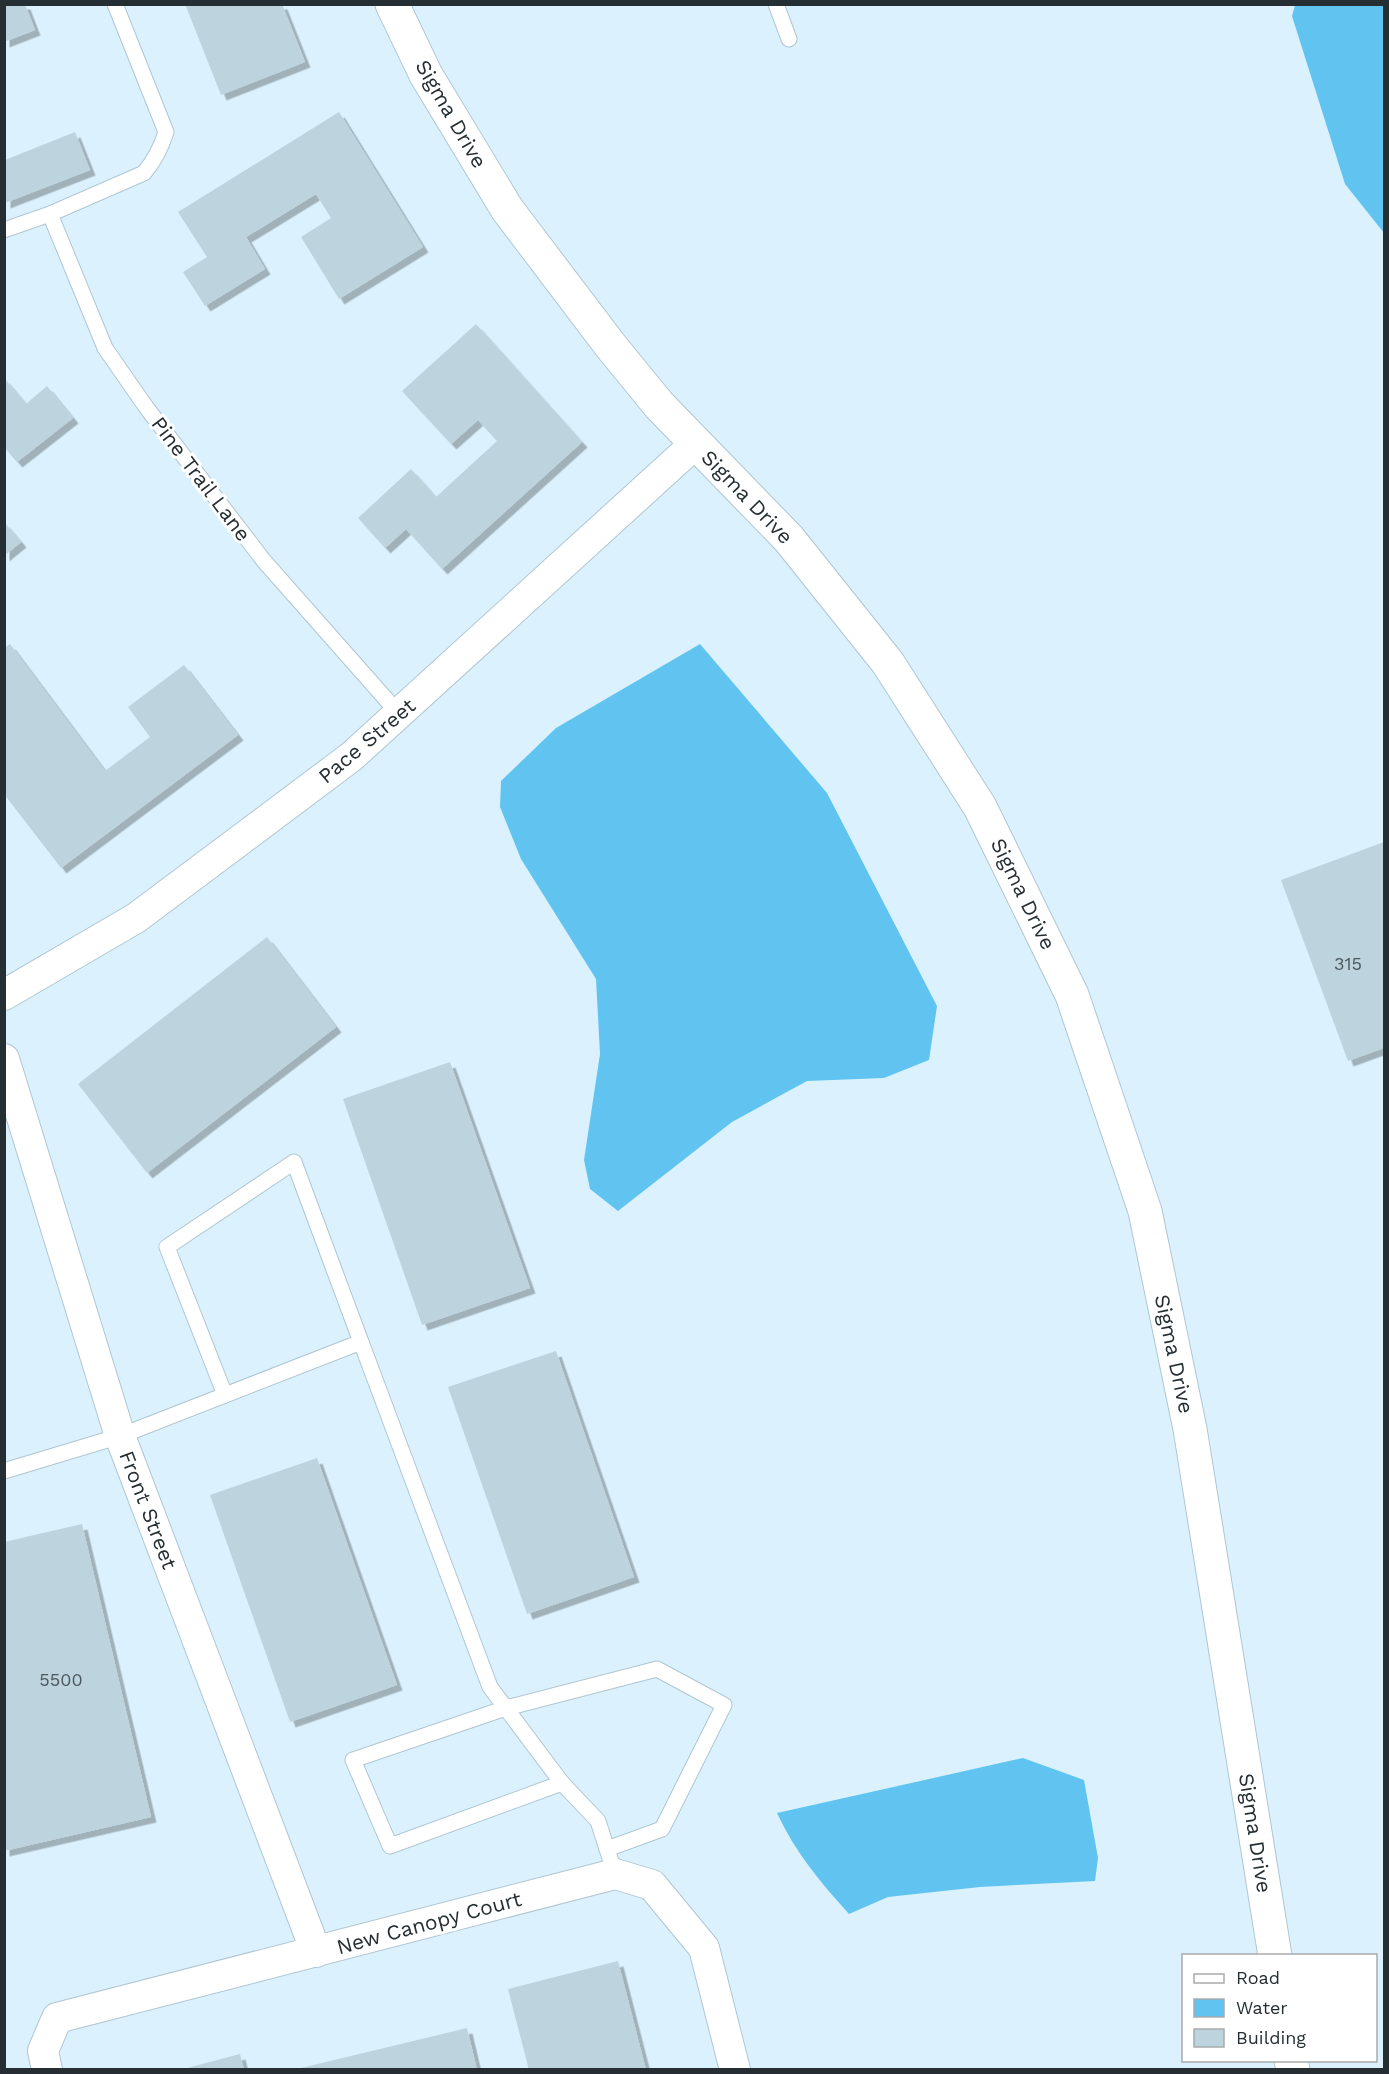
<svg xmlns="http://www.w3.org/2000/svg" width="1389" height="2074" font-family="'Work Sans',sans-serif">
<defs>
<filter id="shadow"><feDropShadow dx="5.5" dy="5.5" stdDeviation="0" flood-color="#0004"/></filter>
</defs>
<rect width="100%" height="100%" fill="#dbf2fe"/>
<g fill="#61c4f0">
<path d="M 1295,5 L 1384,5 L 1384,233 L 1345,184 L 1292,16 Z"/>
<path d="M 700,644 L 827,793 L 937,1006 L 929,1060 L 884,1078 L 807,1081 L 732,1122 L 618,1211 L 590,1189 L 584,1160 L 600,1054 L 596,979 L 521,859 L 500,807 L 501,781 L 556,728 Z"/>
<path d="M 1023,1758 L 1084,1780 L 1098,1858 L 1095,1881 L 980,1887 L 888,1897 L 849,1914 C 821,1883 795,1852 777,1813 Z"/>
</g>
<g fill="#bdd4df" filter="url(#shadow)">
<path d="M 4,4 L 25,4 L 35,30 L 4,42 Z"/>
<path d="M 185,4 L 282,4 L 305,62 L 221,95 Z"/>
<path d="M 339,112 L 423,247 L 339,299 L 301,237 L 331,218 L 316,194 L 246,237 L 265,269 L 205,306 L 183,272 L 207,257 L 178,212 Z"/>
<path d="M 75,132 L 90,170 L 5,203 L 5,160 Z"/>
<path d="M 476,324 L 582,442 L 442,569 L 406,529 L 385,548 L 358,518 L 411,469 L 436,497 L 497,441 L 478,420 L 451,444 L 402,391 Z"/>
<path d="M 4,378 L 26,404 L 47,386 L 73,418 L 17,462 L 4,447 Z"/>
<path d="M 4,522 L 21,542 L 4,556 Z"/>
<path d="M 10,644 L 105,771 L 150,737 L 128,707 L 184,665 L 238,735 L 61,868 L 4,794 L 4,648 Z"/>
<path d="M 1384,842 L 1384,1048 L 1348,1061 L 1281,880 Z"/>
<path d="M 267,937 L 336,1027 L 147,1173 L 78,1084 Z"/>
<path d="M 450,1062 L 530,1288 L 422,1325 L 343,1099 Z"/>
<path d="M 556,1351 L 634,1577 L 527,1614 L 448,1387 Z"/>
<path d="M 317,1458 L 397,1685 L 290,1722 L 210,1495 Z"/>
<path d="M 82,1524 L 151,1817 L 4,1851 L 4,1542 Z"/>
<path d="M 618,1961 L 646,2070 L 529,2070 L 508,1989 Z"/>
<path d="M 467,2028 L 477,2070 L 297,2070 L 297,2069 Z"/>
<path d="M 240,2054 L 244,2070 L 183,2070 L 183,2069 Z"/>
</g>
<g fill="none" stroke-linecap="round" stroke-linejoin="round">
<defs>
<g id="lane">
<path d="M 776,4 L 789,39"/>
<path d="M 50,214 L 105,348 L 146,407 L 264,561 L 400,715"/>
<path d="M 4,230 L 50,214 L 144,173 C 155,160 161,148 166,132 L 115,4"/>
<path d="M 225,1395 L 167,1247 L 294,1162 L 361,1342"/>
<path d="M 4,1471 L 120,1436 L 361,1342 L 490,1687 L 562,1783 L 598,1821 L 615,1874"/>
<path d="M 562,1783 L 390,1846 L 353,1760 L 506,1708 L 657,1669 L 724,1705 L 662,1829 L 607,1849"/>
</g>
<g id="street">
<path d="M 4,995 L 136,918 L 351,757 L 696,443"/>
<path d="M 4,1059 L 120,1436 L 316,1952"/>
<path d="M 47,2070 L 43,2051 L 57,2018 L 615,1874 L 652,1885 L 704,1948 L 735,2070"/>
</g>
<g id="secondary">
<path d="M 392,4 L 426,75 L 507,209 L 610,345 L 659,405 L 789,539 L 888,663 L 980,807 L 1072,995 L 1145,1211 L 1190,1429 L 1275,1956"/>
<path d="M 1291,2060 L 1293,2070"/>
</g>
</defs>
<use href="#lane" stroke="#afc6d2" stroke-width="17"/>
<use href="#street" stroke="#afc6d2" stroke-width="32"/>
<use href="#secondary" stroke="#afc6d2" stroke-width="35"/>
<use href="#lane" stroke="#fff" stroke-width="15"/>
<use href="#street" stroke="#fff" stroke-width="30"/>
<use href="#secondary" stroke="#fff" stroke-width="33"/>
</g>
<g text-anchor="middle" stroke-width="6" stroke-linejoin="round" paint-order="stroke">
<g font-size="18" fill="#4b585d">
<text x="1348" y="970">315</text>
<text x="61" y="1686">5500</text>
</g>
<g font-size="21" fill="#252e32" stroke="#fff">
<text transform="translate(451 114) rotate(60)" y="7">Sigma Drive</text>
<text transform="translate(201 479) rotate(53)" y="7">Pine Trail Lane</text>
<text transform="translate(747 497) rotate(46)" y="7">Sigma Drive</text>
<text transform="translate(367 741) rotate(-40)" y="7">Pace Street</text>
<text transform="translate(1023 894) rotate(64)" y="7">Sigma Drive</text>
<text transform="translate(1174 1354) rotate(78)" y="7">Sigma Drive</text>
<text transform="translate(148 1510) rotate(69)" y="7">Front Street</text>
<text transform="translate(1255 1833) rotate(81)" y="7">Sigma Drive</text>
<text transform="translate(429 1923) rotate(-15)" y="7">New Canopy Court</text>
</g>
</g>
<rect width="1389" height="2074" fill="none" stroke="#252e32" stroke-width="12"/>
<rect x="1182" y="1954" width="195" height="108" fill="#ffffff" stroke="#a8abad" stroke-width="1.5"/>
<rect x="1194" y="1974" width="30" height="9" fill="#ffffff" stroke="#a8abad" stroke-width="1.5"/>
<text x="1236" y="1984" font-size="18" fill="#252e32">Road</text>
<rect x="1194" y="1999" width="30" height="18" fill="#61c4f0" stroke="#a8abad" stroke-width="1.5"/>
<text x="1236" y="2014" font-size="18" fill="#252e32">Water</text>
<rect x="1194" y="2029" width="30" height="18" fill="#bdd4df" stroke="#a8abad" stroke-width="1.5"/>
<text x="1236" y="2044" font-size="18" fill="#252e32">Building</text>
</svg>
